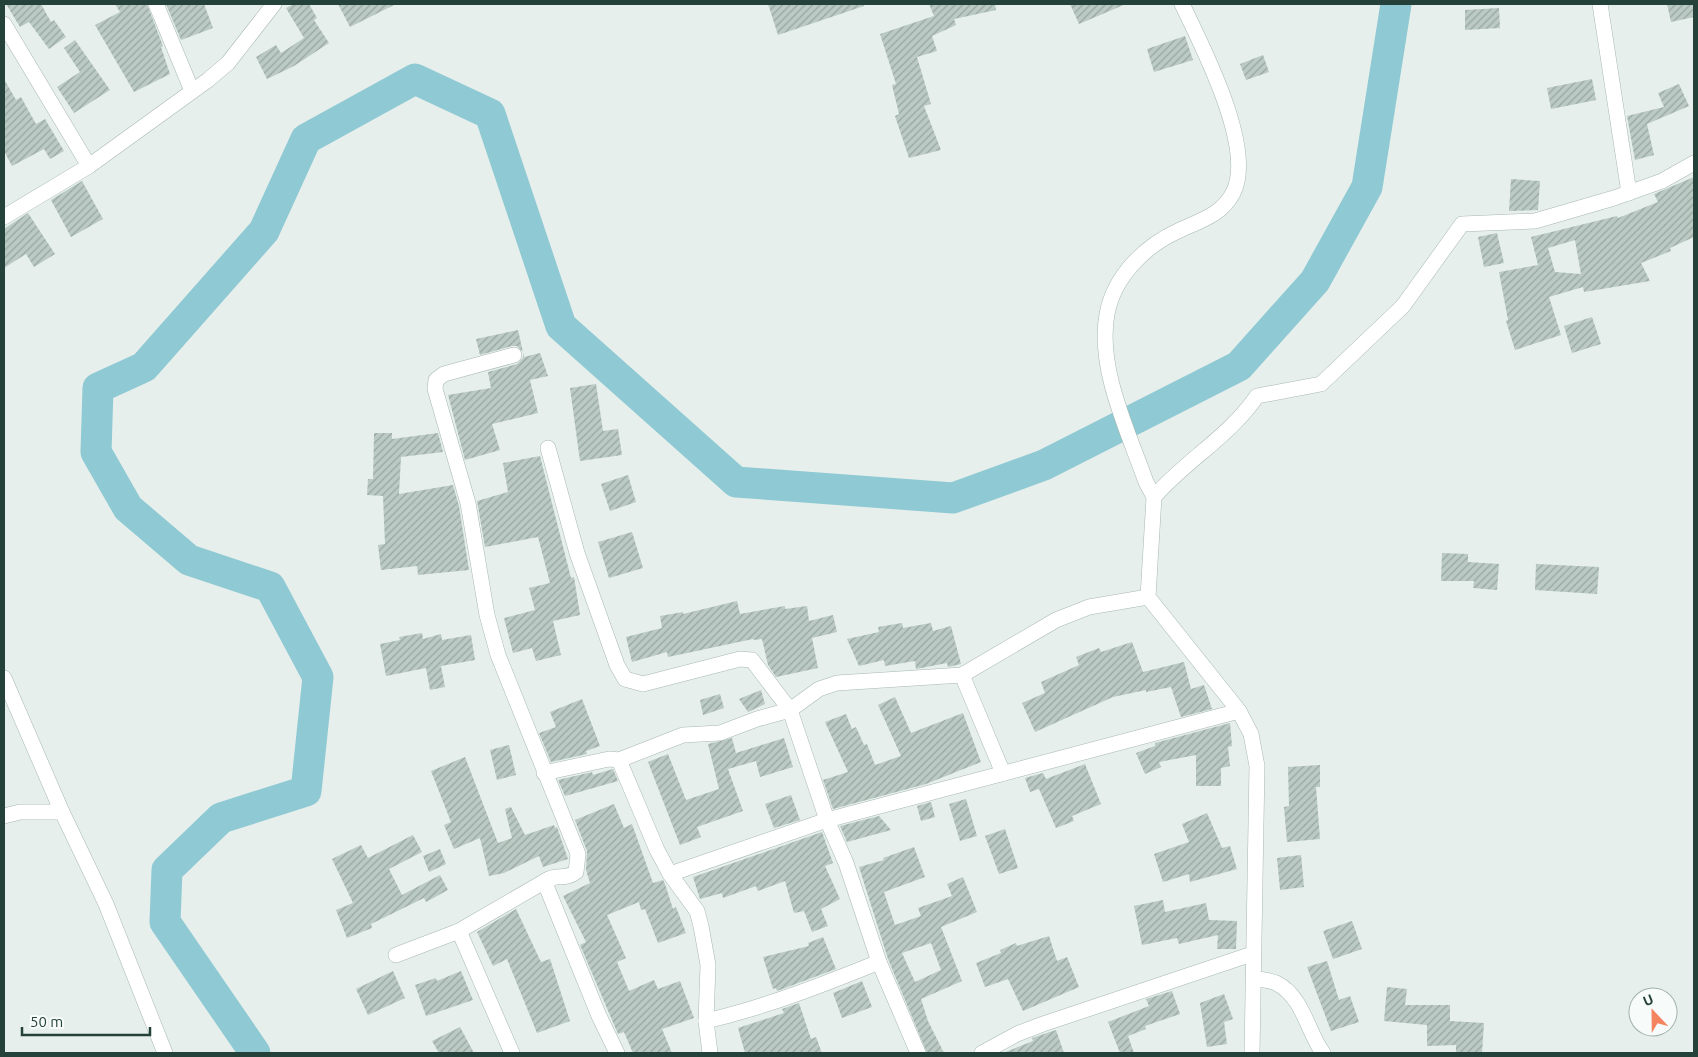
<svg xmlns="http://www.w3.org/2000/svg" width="1698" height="1057" font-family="Ubuntu,sans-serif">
<defs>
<pattern id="building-hatch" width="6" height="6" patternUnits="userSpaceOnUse" patternTransform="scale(1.25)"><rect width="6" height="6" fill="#bbcac4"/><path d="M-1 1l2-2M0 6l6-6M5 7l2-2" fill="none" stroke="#98a6a0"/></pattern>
</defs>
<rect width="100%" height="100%" fill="#e6efeb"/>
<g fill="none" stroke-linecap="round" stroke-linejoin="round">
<path stroke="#8ec9d4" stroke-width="31" d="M 255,1053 L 165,922 L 167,870 L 221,818 L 306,791 L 318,677 L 270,587 L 189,560 L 128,508 L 96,452 L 98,388 L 144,367 L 264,231 L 306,139 L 415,79 L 490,114 L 561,326 L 736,482 L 953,498 L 1044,465 L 1239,366 L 1315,281 L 1367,187 L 1396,4"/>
</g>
<g fill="url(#building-hatch)" fill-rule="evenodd">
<path d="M 6,4 L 41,4 L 51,22 L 54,20 L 66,37 L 49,49 L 29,22 L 20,27 Z"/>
<path d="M 115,4 L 147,4 L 163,46 L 161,47 L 170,74 L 134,92 L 95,25 L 120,12 Z"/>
<path d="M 166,4 L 204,4 L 213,28 L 181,40 Z"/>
<path d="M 294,4 L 309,4 L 317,18 L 314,20 L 329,43 L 294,66 L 267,79 L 256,57 L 276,45 L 281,53 L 304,38 L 286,8 Z"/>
<path d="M 338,4 L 396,4 L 350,27 Z"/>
<path d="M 768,4 L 864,4 L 864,6 L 778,35 Z"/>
<path d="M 929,4 L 995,4 L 996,10 L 954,19 L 956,25 L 932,36 L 937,51 L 917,57 L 931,104 L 924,106 L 941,150 L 909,158 L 895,116 L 899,114 L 892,85 L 896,84 L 880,34 L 934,16 Z"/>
<path d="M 1070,4 L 1126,4 L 1079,24 Z"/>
<path d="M 1667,4 L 1694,4 L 1694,17 L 1671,22 Z"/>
<path d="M 1499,8 L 1500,28 L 1465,30 L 1465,10 Z"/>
<path d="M 1185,36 L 1193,60 L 1154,72 L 1147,49 Z"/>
<path d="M 75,40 L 110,90 L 74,113 L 57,87 L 80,72 L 64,48 Z"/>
<path d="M 1263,55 L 1269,72 L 1246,80 L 1240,64 Z"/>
<path d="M 4,79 L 16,100 L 21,97 L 36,124 L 45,119 L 64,151 L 50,159 L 44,149 L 12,166 L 4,151 Z"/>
<path d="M 1592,79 L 1596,100 L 1551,109 L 1547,88 Z"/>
<path d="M 1679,84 L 1689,106 L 1647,124 L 1654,155 L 1635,160 L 1627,116 L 1664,107 L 1658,93 Z"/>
<path d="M 1694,177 L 1694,237 L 1670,248 L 1671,251 L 1641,263 L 1650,281 L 1584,292 L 1583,287 L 1549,297 L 1561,335 L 1515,350 L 1506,321 L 1508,320 L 1499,272 L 1538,265 L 1531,237 L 1617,216 L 1618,218 L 1658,202 L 1654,194 ZM 1575,240 L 1581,274 L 1555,272 L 1548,248 Z"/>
<path d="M 1511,179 L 1540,181 L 1538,210 L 1509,211 Z"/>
<path d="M 82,181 L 103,219 L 71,237 L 51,200 Z"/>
<path d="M 28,213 L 55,254 L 34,267 L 26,254 L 4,268 L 4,229 Z"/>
<path d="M 1497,233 L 1504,263 L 1484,267 L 1478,237 Z"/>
<path d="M 1592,317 L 1601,344 L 1572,353 L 1564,326 Z"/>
<path d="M 518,330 L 524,357 L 540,353 L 548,376 L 530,380 L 538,413 L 492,424 L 500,450 L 465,460 L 448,395 L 491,388 L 488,372 L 517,364 L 523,358 L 523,352 L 517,346 L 512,346 L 480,355 L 476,339 Z"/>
<path d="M 596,384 L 603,431 L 618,429 L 622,455 L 580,461 L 570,388 Z"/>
<path d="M 374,433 L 392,433 L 392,439 L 438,433 L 443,452 L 401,457 L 399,494 L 453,485 L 459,506 L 469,570 L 418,575 L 417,566 L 381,570 L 378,545 L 385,544 L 383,496 L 367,495 L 368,479 L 373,479 Z"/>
<path d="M 540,456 L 571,578 L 574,577 L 580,615 L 553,621 L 561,655 L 536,661 L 532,648 L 513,653 L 504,618 L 535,610 L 529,588 L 550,583 L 538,537 L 485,547 L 477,501 L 508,492 L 503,463 Z"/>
<path d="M 628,475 L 636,502 L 610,511 L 601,484 Z"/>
<path d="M 632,532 L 643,568 L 609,578 L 598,542 Z"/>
<path d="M 1442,553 L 1468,554 L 1468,562 L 1499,564 L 1497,590 L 1473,588 L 1474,581 L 1441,581 Z"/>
<path d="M 1536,564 L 1599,567 L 1597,594 L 1535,590 Z"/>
<path d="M 737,601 L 740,614 L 785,606 L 785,609 L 807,606 L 809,621 L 833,615 L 837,632 L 812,638 L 818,668 L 776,677 L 768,665 L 762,639 L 754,640 L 753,639 L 668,657 L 667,652 L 632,662 L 626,637 L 662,628 L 660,616 L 683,612 L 683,614 Z"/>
<path d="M 902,623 L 903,628 L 931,623 L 933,631 L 951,626 L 961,664 L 948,667 L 947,663 L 916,669 L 915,661 L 885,666 L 884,660 L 859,666 L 847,639 L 879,632 L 878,627 Z"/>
<path d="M 422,633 L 423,639 L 441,634 L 442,640 L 471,635 L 475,660 L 441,666 L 445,687 L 430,690 L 426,668 L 386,676 L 380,644 L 400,640 L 399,637 Z"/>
<path d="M 1132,642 L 1143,672 L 1184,662 L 1191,689 L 1204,685 L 1212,709 L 1181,717 L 1171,687 L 1146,692 L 1146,690 L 1113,697 L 1035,732 L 1022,703 L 1045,693 L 1041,682 L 1079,665 L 1076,657 L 1099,648 L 1101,652 Z"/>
<path d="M 761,690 L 765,704 L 748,712 L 739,699 Z"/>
<path d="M 720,694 L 724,708 L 703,715 L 700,700 Z"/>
<path d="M 895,697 L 911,733 L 963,713 L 981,762 L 926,784 L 833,809 L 823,780 L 848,772 L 825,722 L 846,714 L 852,729 L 856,727 L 864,745 L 867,744 L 875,765 L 901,756 L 878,705 Z"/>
<path d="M 582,699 L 600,746 L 586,751 L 587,754 L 551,762 L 539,733 L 556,727 L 550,712 Z"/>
<path d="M 1230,723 L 1232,746 L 1228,747 L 1230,766 L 1221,768 L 1221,786 L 1196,786 L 1196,755 L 1159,762 L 1161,767 L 1145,774 L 1136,753 L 1155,746 L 1155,743 Z"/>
<path d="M 732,738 L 736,753 L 784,738 L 793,767 L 760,777 L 756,761 L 728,769 L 743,811 L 697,827 L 701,837 L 680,845 L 648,762 L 668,754 L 686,800 L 719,789 L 708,744 Z"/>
<path d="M 509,745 L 516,775 L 497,780 L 490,750 Z"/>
<path d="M 465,757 L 498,843 L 512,838 L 505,809 L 511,807 L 525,835 L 554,825 L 555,828 L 557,827 L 568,859 L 543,867 L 539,856 L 504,873 L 489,876 L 480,838 L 454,849 L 444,825 L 451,822 L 431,771 Z"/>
<path d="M 1085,764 L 1101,804 L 1072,816 L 1074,821 L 1056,828 L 1039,789 L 1030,792 L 1025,778 L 1043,773 L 1046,779 Z"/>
<path d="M 1320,765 L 1320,787 L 1316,787 L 1320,839 L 1287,842 L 1284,807 L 1289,806 L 1288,767 Z"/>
<path d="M 613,769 L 618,781 L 565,796 L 558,780 L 592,772 L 593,775 Z"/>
<path d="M 791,795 L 800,820 L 774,828 L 765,804 Z"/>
<path d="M 966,799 L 977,836 L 960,841 L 949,804 Z"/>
<path d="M 931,802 L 935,817 L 921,821 L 917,806 Z"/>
<path d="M 614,804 L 624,828 L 632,824 L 653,883 L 663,880 L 665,884 L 673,909 L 676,907 L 686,933 L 658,943 L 645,909 L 641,910 L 639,902 L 607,915 L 626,958 L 617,962 L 629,991 L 654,980 L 658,989 L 680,981 L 694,1018 L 662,1029 L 672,1053 L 633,1053 L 624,1032 L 618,1034 L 580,945 L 586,942 L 563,896 L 590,883 L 586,870 L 587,851 L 575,820 Z"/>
<path d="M 1207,813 L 1222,848 L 1230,846 L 1237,869 L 1190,882 L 1189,874 L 1163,882 L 1154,854 L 1189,842 L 1182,824 Z"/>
<path d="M 879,816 L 891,830 L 847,842 L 840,826 Z"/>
<path d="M 1005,829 L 1018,868 L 999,874 L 985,836 Z"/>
<path d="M 822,832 L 833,863 L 825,866 L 840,899 L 821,909 L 828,926 L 812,932 L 804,911 L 794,913 L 785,881 L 758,891 L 756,886 L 723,898 L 722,893 L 700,899 L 693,877 Z"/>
<path d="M 413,835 L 422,852 L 389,869 L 402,895 L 440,875 L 448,890 L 426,902 L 424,898 L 371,924 L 372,928 L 347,938 L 336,910 L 353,903 L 332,859 L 361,845 L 368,858 Z"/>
<path d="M 914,847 L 925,877 L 884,892 L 895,925 L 921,916 L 918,908 L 952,896 L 947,884 L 963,877 L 977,912 L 941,927 L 962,981 L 921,999 L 928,1021 L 944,1053 L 927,1053 L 888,959 L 859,867 L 884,860 L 883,858 ZM 931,943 L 941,970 L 915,982 L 902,953 Z"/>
<path d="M 440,849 L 446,864 L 429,872 L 423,856 Z"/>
<path d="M 1301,855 L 1304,887 L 1280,890 L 1277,858 Z"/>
<path d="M 1163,900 L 1165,912 L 1206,903 L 1209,920 L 1237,921 L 1236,949 L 1217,949 L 1218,935 L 1179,944 L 1177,938 L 1142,945 L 1134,906 Z"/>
<path d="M 516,909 L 541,962 L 550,959 L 570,1021 L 537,1033 L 507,959 L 493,966 L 477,932 Z"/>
<path d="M 1352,921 L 1362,949 L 1333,959 L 1323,931 Z"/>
<path d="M 1049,936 L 1057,961 L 1067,957 L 1079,987 L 1023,1011 L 1008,979 L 985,987 L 976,963 L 1001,953 L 1000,950 L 1016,943 L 1017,946 Z"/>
<path d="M 823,937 L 836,969 L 777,991 L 776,988 L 773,989 L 763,957 L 809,946 L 808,943 Z"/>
<path d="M 1327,961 L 1339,1000 L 1350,996 L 1359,1022 L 1331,1031 L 1307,967 Z"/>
<path d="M 393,971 L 405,998 L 368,1015 L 356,989 Z"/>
<path d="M 461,971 L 473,1000 L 426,1016 L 415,985 L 436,978 L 437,981 Z"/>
<path d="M 862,981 L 872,1007 L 842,1018 L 833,993 Z"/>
<path d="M 1387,987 L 1407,989 L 1405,1005 L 1450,1005 L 1450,1021 L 1484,1023 L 1482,1053 L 1456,1053 L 1456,1045 L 1427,1046 L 1427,1025 L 1384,1021 Z"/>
<path d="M 1172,991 L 1180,1014 L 1145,1026 L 1146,1029 L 1128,1036 L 1134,1053 L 1120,1053 L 1108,1022 L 1149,1006 L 1146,999 Z"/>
<path d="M 1224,994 L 1233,1019 L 1224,1022 L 1227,1044 L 1207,1047 L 1200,1003 Z"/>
<path d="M 799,1003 L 811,1039 L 816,1037 L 822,1053 L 745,1053 L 738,1028 L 784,1013 L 782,1009 Z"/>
<path d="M 460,1027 L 474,1053 L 439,1053 L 432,1041 Z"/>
<path d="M 1056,1030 L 1064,1053 L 1003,1053 L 1033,1041 L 1032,1038 Z"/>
</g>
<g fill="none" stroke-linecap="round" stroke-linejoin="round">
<defs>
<g id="minor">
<path d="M 156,4 L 192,91"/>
<path d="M 1182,4 C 1202,46 1256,149 1233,193 C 1222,215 1199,221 1178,231 C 1145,246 1114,276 1107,314 C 1097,368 1128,431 1146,482 L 1154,497 L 1148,597 L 1239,711 L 1251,734 L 1257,766 L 1252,1053"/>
<path d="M 1600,4 L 1629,193"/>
<path d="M 4,24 L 89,166"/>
<path d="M 514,355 L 444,374 L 436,380 L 435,389 L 468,503 L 487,615 L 498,655 L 578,854 L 576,872 C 566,880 556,874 547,880 L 547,888 L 599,1016 L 617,1053"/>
<path d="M 548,448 L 577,553 L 617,665 L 625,679 L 643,684 L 740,659 L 752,660 L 790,710 L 827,820 L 670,874"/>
<path d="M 1154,497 C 1186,460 1229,437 1257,396 L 1321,384 L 1403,306 L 1462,224 L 1535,221 L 1614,198 L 1662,181 L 1694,163"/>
<path d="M 962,675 L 1003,773"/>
<path d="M 619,760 L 657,850 L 670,874 L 697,911 L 701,926 L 708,965 L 706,1021 L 710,1053"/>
<path d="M 544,773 L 609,759 L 619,760 L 683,735 L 720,733 L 757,719 L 790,710 L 819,689 L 837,683 L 962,675 L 1056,620 L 1089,607 L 1148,597"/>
<path d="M 62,812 L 106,904 L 165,1053"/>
<path d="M 459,931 L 512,1053"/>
<path d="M 396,955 L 459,931 L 547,880"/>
<path d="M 1254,978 C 1261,980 1270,980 1276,983 C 1303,996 1307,1031 1323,1053"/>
<path d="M 706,1021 C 766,1007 822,985 879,962"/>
<path d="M 918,1053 L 879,962 L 846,863 L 827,820 L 1239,711"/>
<path d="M 982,1053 L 1017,1034 L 1043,1024 L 1252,954"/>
</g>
<g id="tertiary">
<path d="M 4,217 L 89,166 L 208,80 L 228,63 L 274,4"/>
<path d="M 4,678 L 62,812 L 20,812 L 4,816"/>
</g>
</defs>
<use href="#minor" stroke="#a8b8b2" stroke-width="16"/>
<use href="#tertiary" stroke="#a8b8b2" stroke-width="16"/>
<use href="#minor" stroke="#fff" stroke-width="15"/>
<use href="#tertiary" stroke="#fff" stroke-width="15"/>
</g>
<rect width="1698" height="1057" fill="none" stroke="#24423a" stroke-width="10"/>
<g transform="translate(1653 1012) rotate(338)"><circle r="24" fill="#f7fbf9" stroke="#a3b1ad"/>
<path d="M0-4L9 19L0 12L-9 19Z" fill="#f4845f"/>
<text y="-8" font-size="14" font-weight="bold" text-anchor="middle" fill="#24423a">U</text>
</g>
<path d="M22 1027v8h128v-8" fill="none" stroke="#24423a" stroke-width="2.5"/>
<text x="30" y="1027" font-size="15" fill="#24423a" stroke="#f7fbf9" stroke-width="4" paint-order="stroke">50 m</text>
</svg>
